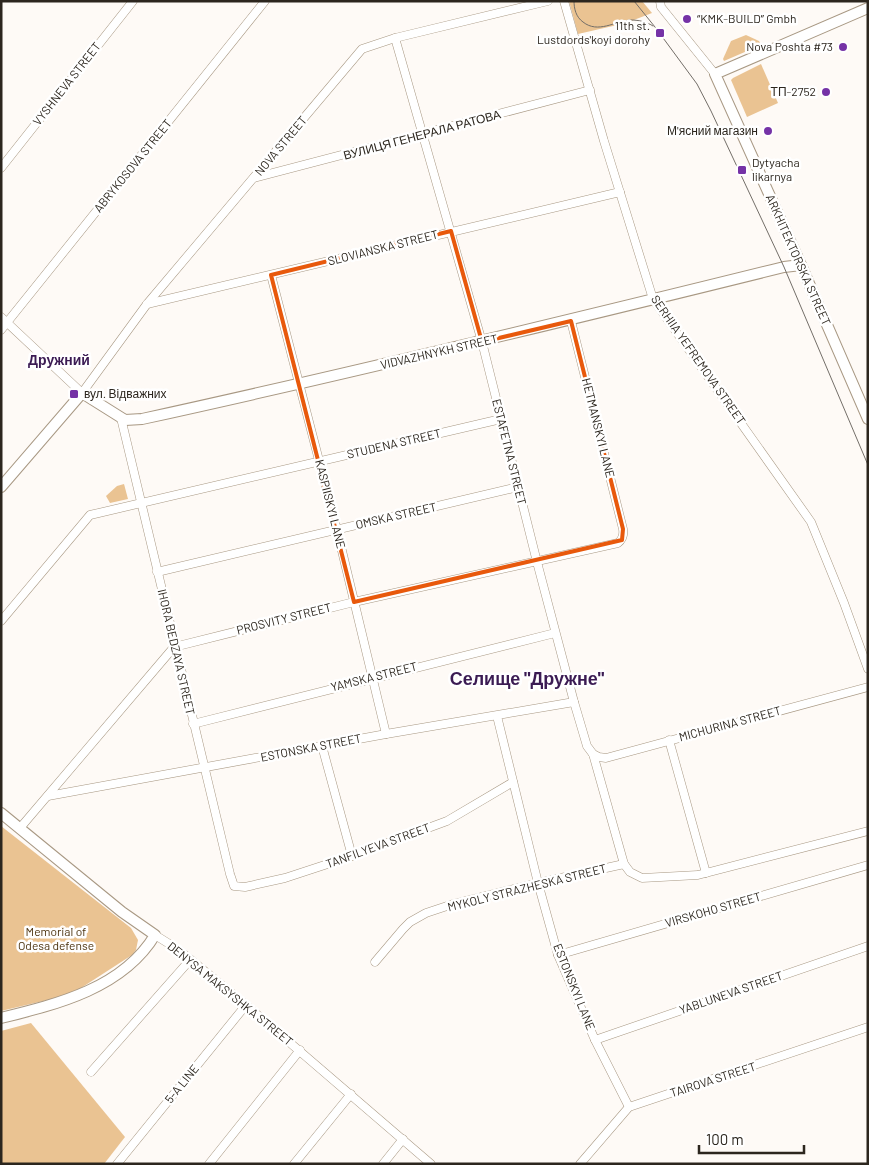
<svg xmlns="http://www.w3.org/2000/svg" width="869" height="1165" font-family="Barlow,sans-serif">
<rect width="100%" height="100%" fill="#fefaf6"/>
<g fill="#eac392">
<path d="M 569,1 L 642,1 L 652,13 L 626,23 L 578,34 Z"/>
<path d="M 746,35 L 759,41 L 761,45 L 724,61 L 723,59 L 731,41 Z"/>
<path d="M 761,64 L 778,103 L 747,117 L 731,80 L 733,78 Z"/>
<path d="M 124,484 L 128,499 L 110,503 L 106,496 L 117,486 Z"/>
<path d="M 1,826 L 131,928 L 138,940 L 136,950 L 132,955 L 81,988 L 60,997 L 1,1011 Z"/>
<path d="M 31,1023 L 125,1137 L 104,1164 L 1,1164 L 1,1031 Z"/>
</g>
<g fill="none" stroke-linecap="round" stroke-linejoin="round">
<defs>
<g id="minor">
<path d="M 564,1 L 604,141 L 653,299 L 811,522 L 844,603 L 868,669"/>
<path d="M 660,1 L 661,7 L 715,74"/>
<path d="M 395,38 L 482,342 L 537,562 L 574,702 L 587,746 L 593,754 L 624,864"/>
<path d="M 1,168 L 133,1"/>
<path d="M 254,178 L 590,90"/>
<path d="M 271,275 L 337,530 L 386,734"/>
<path d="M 147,304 L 620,192"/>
<path d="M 1,317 L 82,393 L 147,304 L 362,49 L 395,38 L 548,1"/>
<path d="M 1,330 L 265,1"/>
<path d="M 121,418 L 230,874 L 234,886 L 245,887 L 285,878 L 352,856 L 447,821 L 513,782"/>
<path d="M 157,572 L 518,487"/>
<path d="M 1,621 L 90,515 L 501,419"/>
<path d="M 497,716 L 538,883 L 558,955 L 595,1040 L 629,1107"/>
<path d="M 193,724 L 555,633"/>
<path d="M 669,740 L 706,873"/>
<path d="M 322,746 L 352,856"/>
<path d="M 593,754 L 599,757 L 606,758 L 868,687"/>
<path d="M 48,796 L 386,734 L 574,702"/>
<path d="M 20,828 L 174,647 L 354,602 L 618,543 C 623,539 624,535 623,529 L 571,321"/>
<path d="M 155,935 L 179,950 L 246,1005 L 431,1164"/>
<path d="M 558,955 L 868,865"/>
<path d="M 375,962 L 403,929 L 410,922 L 426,913 L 453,904 L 538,883 L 624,864 L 630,872 L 642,878 L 698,875 L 868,831"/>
<path d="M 595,1040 L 868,946"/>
<path d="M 91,1072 L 190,960"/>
<path d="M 117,1164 L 246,1005"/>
<path d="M 209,1164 L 300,1050"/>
<path d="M 294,1164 L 351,1094"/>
<path d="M 383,1164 L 403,1139"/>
<path d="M 580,1164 L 629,1107 L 868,1027"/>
</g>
<g id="tertiary">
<path d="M 868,8 L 715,74 L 801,265 L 868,419"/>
<path d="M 1,487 L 82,393 L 125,420 L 142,419 C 357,372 570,320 784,267 L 801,265"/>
<path d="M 1,813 L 122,912 L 155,935 C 123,988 58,1004 1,1018"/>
</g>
</defs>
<use href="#minor" stroke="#a89883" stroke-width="9"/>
<use href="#tertiary" stroke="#a89883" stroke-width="12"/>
<use href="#minor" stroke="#fff" stroke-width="8"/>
<use href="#tertiary" stroke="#fff" stroke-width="10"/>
<g stroke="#736e68" stroke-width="1">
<path d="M 574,1 C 574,9 576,17 583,22 C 598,34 615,21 631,20 C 639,20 647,22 653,26"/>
<path d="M 634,1 L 655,27 L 697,84 L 711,111 L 784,267 L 868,465"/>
</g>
</g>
<path fill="none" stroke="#e8590c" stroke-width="4" stroke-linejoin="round" d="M 451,231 L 482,342 L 571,321 L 623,529 L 622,540 L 354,602 L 271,275 Z"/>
<g fill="#7532a6" stroke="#fff" stroke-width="2">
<circle cx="687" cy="19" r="5"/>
<rect x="655" y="28" width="10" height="10" rx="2.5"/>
<circle cx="843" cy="47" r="5"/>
<circle cx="826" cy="92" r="5"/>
<circle cx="768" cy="131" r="5"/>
<rect x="737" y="165" width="10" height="10" rx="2.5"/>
<rect x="69" y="389" width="10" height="10" rx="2.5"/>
</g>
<g text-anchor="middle" stroke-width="5" stroke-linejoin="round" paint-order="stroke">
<g font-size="12" fill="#2c261e" stroke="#fff" text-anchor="end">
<text x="697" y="23" text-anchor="start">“KMK-BUILD” Gmbh</text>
<text x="650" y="30">11th st.<tspan x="650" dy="14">Lustdords'koyi dorohy</tspan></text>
<text x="833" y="51">Nova Poshta #73</text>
<text x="816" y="96">ТП-2752</text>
<text x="758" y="135">М'ясний магазин</text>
<text x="752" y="167" text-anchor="start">Dytyacha<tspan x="752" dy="14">likarnya</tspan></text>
<text x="84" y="398" text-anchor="start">вул. Відважних</text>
</g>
<g font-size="12" fill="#2c261e" stroke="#fff">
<text transform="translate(67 84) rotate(-52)" y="4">VYSHNEVA STREET</text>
<text transform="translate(422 135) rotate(-15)" y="4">ВУЛИЦЯ ГЕНЕРАЛА РАТОВА</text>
<text transform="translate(281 146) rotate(-50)" y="4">NOVA STREET</text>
<text transform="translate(133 166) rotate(-51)" y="4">ABRYKOSOVA STREET</text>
<text transform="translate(383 248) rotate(-14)" y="4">SLOVIANSKA STREET</text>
<text transform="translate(798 260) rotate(66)" y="4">ARKHITEKTORSKA STREET</text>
<text transform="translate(439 352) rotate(-13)" y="4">VIDVAZHNYKH STREET</text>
<text transform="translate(698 360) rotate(55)" y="4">SERHIIA YEFREMOVA STREET</text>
<text transform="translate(598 428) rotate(76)" y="4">HETMANSKYI LANE</text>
<text transform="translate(394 444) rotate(-13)" y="4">STUDENA STREET</text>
<text transform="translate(509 452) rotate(76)" y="4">ESTAFETNA STREET</text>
<text transform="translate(330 504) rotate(76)" y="4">KASPIISKYI LANE</text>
<text transform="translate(396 516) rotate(-13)" y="4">OMSKA STREET</text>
<text transform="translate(284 619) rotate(-14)" y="4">PROSVITY STREET</text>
<text transform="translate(176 652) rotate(77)" y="4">IHORA BEDZAYA STREET</text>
<text transform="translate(374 677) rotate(-14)" y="4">YAMSKA STREET</text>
<text transform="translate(730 724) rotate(-15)" y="4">MICHURINA STREET</text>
<text transform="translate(311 748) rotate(-11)" y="4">ESTONSKA STREET</text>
<text transform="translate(378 846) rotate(-20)" y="4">TANFILYEVA STREET</text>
<text transform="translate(527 888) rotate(-14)" y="4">MYKOLY STRAZHESKA STREET</text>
<text transform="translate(713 910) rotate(-16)" y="4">VIRSKOHO STREET</text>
<text transform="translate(574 987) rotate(68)" y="4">ESTONSKYI LANE</text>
<text transform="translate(731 993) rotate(-19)" y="4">YABLUNEVA STREET</text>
<text transform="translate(230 994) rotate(39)" y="4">DENYSA MAKSYSHKA STREET</text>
<text transform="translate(713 1080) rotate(-18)" y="4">TAIROVA STREET</text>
<text transform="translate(182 1084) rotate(-51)" y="4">5-A LINE</text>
</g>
<g font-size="12" fill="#4b320e" stroke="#fff">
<text x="56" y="936">Memorial of<tspan x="56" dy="14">Odesa defense</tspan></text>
</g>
<g font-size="14" font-weight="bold" fill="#3b1b53" stroke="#fff">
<text x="59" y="365">Дружний</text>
</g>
<g font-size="18" font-weight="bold" fill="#3b1b53" stroke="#fff">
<text x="527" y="685">Селище "Дружне"</text>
</g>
</g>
<rect width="869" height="1165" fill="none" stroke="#2c261e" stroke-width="5"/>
<path d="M699 1145v8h105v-8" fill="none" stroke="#2c261e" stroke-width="2.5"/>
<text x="706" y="1145" font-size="15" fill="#2c261e" stroke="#ffffff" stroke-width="4" paint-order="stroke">100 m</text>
</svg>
